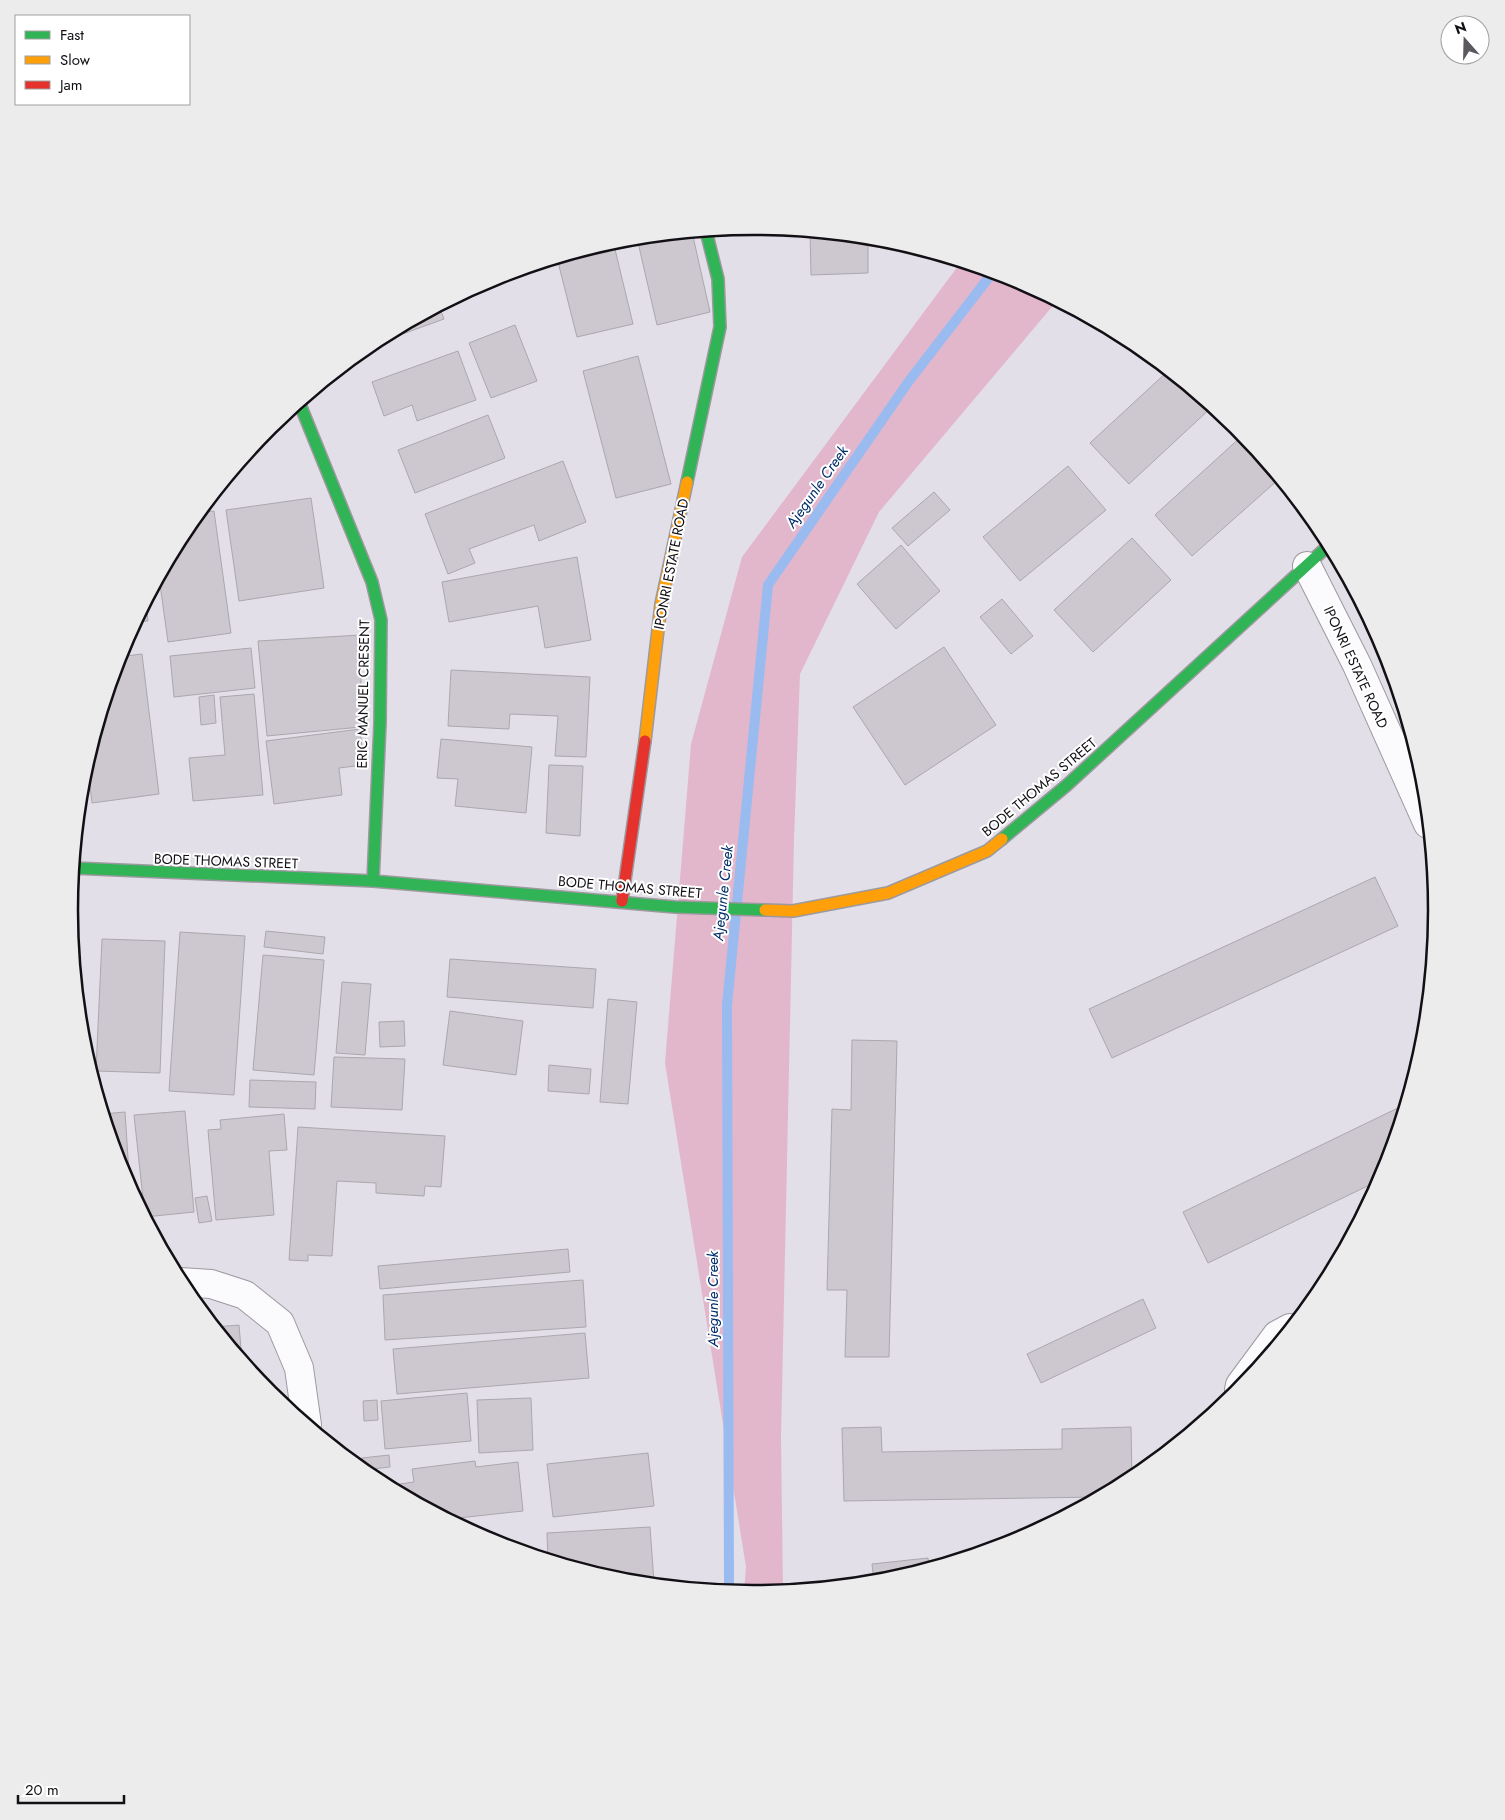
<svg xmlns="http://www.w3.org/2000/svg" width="1505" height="1820" font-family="Jost,sans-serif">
<rect width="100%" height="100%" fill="#e3dfe8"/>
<path fill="#e2b7cb" d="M 961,262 L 1014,278 L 1057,301 L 879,512 L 800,674 L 794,840 L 781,1437 L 783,1591 L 744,1593 L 746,1567 L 665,1063 L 691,744 L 742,557 Z"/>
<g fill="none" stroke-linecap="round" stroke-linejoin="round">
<path stroke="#99bbf0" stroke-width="10" d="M 729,1591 L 727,1005 L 768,585 L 909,381 L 993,272"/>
</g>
<g fill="#cdc8cf" stroke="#aba7ad">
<path d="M 692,232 L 710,312 L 657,325 L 637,238 Z"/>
<path d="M 810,232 L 868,238 L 868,273 L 811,275 Z"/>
<path d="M 613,241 L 633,324 L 577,337 L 557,258 Z"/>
<path d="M 439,306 L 444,319 L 364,348 L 373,341 Z"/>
<path d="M 515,325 L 537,381 L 491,398 L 469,343 Z"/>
<path d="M 458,351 L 476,400 L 417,421 L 412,405 L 384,416 L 372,382 Z"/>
<path d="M 638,356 L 671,484 L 616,498 L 583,371 Z"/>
<path d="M 1168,371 L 1212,407 L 1129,484 L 1090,443 Z"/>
<path d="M 488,415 L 505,458 L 415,493 L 398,450 Z"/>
<path d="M 1243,435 L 1279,479 L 1192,556 L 1155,515 Z"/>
<path d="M 563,461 L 586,522 L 539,541 L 534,525 L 469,549 L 475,563 L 448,574 L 425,514 Z"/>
<path d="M 1068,466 L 1106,510 L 1020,581 L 983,537 Z"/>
<path d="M 934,492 L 950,510 L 908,546 L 892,528 Z"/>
<path d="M 311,498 L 324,588 L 239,601 L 226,510 Z"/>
<path d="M 214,511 L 231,633 L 168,642 L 159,577 L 184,530 L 198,513 Z"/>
<path d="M 1132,538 L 1171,580 L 1093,652 L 1054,610 Z"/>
<path d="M 901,545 L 940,591 L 896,629 L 857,584 Z"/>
<path d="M 577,557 L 591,640 L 545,648 L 538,606 L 449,622 L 442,582 Z"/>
<path d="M 1002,599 L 1033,636 L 1011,654 L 980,617 Z"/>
<path d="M 146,602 L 148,621 L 135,622 Z"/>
<path d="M 361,635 L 361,727 L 267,736 L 258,641 Z"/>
<path d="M 944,647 L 996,725 L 905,785 L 853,707 Z"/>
<path d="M 251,648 L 255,688 L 174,697 L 170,656 Z"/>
<path d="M 142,654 L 159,794 L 92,803 L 87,761 L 118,657 Z"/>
<path d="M 451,670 L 590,677 L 586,757 L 555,756 L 558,716 L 510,714 L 509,729 L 448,726 Z"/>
<path d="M 254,694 L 263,795 L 193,801 L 189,758 L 225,755 L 220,697 Z"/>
<path d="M 214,695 L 216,723 L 201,725 L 199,697 Z"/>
<path d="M 360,729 L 364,765 L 339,768 L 342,795 L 274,804 L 266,741 Z"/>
<path d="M 441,739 L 532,747 L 526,813 L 455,806 L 458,779 L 437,778 Z"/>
<path d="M 549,765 L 583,766 L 580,836 L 546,833 Z"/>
<path d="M 1375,877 L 1398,926 L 1112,1058 L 1089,1009 Z"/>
<path d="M 71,930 L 76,931 L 74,964 Z"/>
<path d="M 266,931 L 325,937 L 323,954 L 264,947 Z"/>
<path d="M 180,932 L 245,936 L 234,1095 L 169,1091 Z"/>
<path d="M 102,939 L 165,941 L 160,1073 L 96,1071 Z"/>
<path d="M 263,955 L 324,960 L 314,1075 L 253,1070 Z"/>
<path d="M 450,959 L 596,969 L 593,1008 L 447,997 Z"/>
<path d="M 342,982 L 371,984 L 365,1055 L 336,1053 Z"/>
<path d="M 608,999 L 637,1002 L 628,1104 L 600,1102 Z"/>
<path d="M 450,1011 L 523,1021 L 516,1075 L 443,1065 Z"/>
<path d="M 404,1021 L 405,1046 L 380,1047 L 379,1022 Z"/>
<path d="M 852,1040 L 897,1041 L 889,1357 L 845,1357 L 847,1290 L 827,1290 L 832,1109 L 851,1110 Z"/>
<path d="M 334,1057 L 405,1059 L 402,1110 L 331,1107 Z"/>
<path d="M 549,1065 L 591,1069 L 589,1094 L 548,1091 Z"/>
<path d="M 250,1080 L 316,1082 L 315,1109 L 249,1107 Z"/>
<path d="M 1404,1105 L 1380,1180 L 1208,1263 L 1183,1212 Z"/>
<path d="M 185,1111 L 194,1212 L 145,1217 L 134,1115 Z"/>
<path d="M 125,1112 L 130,1189 L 121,1171 L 103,1114 Z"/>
<path d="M 284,1114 L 287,1150 L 269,1151 L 274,1215 L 216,1220 L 208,1130 L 221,1129 L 220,1120 Z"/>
<path d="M 298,1127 L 445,1136 L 441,1187 L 425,1186 L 424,1196 L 376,1193 L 376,1183 L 337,1181 L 332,1256 L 308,1255 L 308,1261 L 289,1260 Z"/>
<path d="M 207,1196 L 212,1221 L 199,1223 L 195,1198 Z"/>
<path d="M 568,1249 L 570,1272 L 380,1289 L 378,1266 Z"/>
<path d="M 583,1280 L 586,1327 L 385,1340 L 383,1295 Z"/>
<path d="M 1143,1299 L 1156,1328 L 1041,1383 L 1027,1354 Z"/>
<path d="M 239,1325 L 242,1360 L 215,1327 Z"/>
<path d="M 585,1333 L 589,1378 L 397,1394 L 393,1349 Z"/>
<path d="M 467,1393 L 471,1441 L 385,1449 L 381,1401 Z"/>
<path d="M 295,1397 L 295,1415 L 274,1398 Z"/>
<path d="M 531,1398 L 533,1450 L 479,1453 L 477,1400 Z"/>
<path d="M 377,1400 L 378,1420 L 364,1421 L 363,1401 Z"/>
<path d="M 881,1427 L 882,1452 L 1062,1449 L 1062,1429 L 1131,1427 L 1132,1479 L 1097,1497 L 844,1501 L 842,1428 Z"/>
<path d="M 648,1453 L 654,1506 L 553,1517 L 547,1464 Z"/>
<path d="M 389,1455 L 390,1467 L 363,1470 L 362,1458 Z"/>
<path d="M 475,1461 L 476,1467 L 518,1462 L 523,1511 L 449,1519 L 386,1486 L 414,1482 L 412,1469 Z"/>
<path d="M 650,1527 L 654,1582 L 619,1581 L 548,1559 L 547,1533 Z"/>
<path d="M 978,1553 L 955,1560 L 955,1555 Z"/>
<path d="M 928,1558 L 929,1567 L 886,1581 L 874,1582 L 872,1564 Z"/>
</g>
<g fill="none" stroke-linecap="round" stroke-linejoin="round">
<defs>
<g id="street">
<path d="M 1307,566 L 1357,665 L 1428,824"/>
<path d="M 180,1282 L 211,1284 L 245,1295 L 280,1323 L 299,1368 L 307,1425"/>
<path d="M 1239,1390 L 1240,1385 L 1277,1335 L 1290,1328"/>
</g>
<g id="fast">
<path d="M 299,402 L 372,582 L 381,620 L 380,723 L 373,881"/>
<path d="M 687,482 L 720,327 L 718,279 L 706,231"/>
<path d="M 1002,839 L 1067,785 L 1329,545"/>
<path d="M 73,868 L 373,881 L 675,907 L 765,910"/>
</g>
<g id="slow">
<path d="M 645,741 L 661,604 L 687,482"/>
<path d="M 765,910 L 793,911 L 888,893 L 987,851 L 1002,839"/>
</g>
<path id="jam" d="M 622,901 L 645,741"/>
</defs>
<use href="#street" stroke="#9c999f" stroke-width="30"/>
<use href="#fast" stroke="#9c999f" stroke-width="14"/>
<use href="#slow" stroke="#9c999f" stroke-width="14"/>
<use href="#jam" stroke="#9c999f" stroke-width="14"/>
<use href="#street" stroke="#fbfafc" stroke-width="28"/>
<use href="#fast" stroke="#30b455" stroke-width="11"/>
<use href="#slow" stroke="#ff9f0a" stroke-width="11"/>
<use href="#jam" stroke="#e5322d" stroke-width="11"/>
</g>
<g text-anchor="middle" stroke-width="4" stroke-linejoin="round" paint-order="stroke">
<g font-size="14" fill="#120f15" stroke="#fff">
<text transform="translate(671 564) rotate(-79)" y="5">IPONRI ESTATE ROAD</text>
<text transform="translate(1356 667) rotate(65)" y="5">IPONRI ESTATE ROAD</text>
<text transform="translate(363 694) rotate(-89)" y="5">ERIC MANUEL CRESENT</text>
<text transform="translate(1039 787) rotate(-40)" y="5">BODE THOMAS STREET</text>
<text transform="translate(226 861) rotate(2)" y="5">BODE THOMAS STREET</text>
<text transform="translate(630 887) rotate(5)" y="5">BODE THOMAS STREET</text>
</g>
<g font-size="15" font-style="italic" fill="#002d6b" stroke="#fff">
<text transform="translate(817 487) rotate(-55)" y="5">Ajegunle Creek</text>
<text transform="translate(723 893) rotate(-84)" y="5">Ajegunle Creek</text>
<text transform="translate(713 1299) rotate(-90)" y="5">Ajegunle Creek</text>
</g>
</g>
<path d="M0 0H1505V1820H0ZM78 910a675 675 0 1 1 1350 0a675 675 0 1 1-1350 0Z" fill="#ececec" fill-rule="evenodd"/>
<path fill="none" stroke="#120f15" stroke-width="2.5" d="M78 910a675 675 0 1 1 1350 0a675 675 0 1 1-1350 0Z"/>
<rect x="15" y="15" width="175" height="90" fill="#ffffff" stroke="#a09fa1"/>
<rect x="25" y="31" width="25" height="8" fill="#30b455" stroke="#a09fa1"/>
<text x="60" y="40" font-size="15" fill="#120f15">Fast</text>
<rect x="25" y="56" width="25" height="8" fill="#ff9f0a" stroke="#a09fa1"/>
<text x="60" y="65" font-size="15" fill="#120f15">Slow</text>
<rect x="25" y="81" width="25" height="8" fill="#e5322d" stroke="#a09fa1"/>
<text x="60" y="90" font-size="15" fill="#120f15">Jam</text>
<g transform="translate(1465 40) rotate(340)"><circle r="24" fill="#ffffff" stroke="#a09fa1"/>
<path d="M0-4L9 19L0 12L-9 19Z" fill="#5b585f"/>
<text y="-8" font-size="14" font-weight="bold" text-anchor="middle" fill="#120f15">N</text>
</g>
<path d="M18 1795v8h106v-8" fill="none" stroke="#120f15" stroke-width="2.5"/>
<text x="25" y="1795" font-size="15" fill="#120f15" stroke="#ffffff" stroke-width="4" paint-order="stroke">20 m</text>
</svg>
